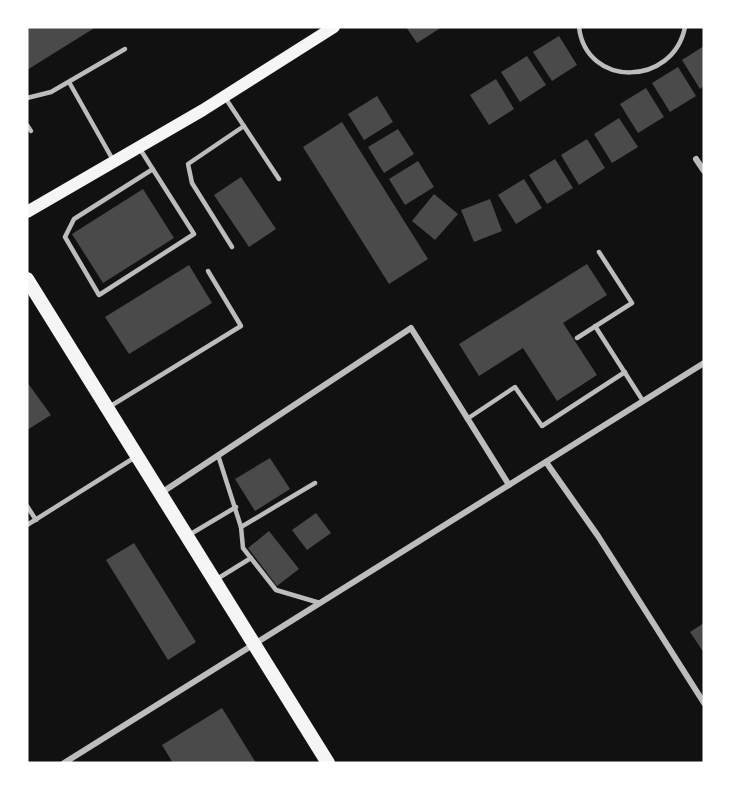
<svg xmlns="http://www.w3.org/2000/svg" width="731" height="790" font-family="Quicksand,sans-serif">
<rect width="100%" height="100%" fill="#111"/>
<g fill="#4a4a4a">
<path d="M 27,27 L 96,27 L 27,70 Z"/>
<path d="M 406,27 L 442,27 L 417,43 Z"/>
<path d="M 559,36 L 577,65 L 552,81 L 533,52 Z"/>
<path d="M 704,46 L 704,86 L 700,89 L 682,60 Z"/>
<path d="M 527,56 L 546,85 L 520,102 L 501,72 Z"/>
<path d="M 678,67 L 696,96 L 670,112 L 652,83 Z"/>
<path d="M 496,79 L 514,109 L 489,125 L 470,95 Z"/>
<path d="M 646,88 L 664,117 L 638,133 L 620,104 Z"/>
<path d="M 377,96 L 393,122 L 364,140 L 348,114 Z"/>
<path d="M 619,118 L 638,147 L 612,163 L 594,134 Z"/>
<path d="M 342,122 L 428,259 L 389,284 L 303,147 Z"/>
<path d="M 398,129 L 414,154 L 384,173 L 368,147 Z"/>
<path d="M 587,139 L 605,168 L 579,185 L 561,155 Z"/>
<path d="M 555,159 L 573,188 L 547,204 L 529,175 Z"/>
<path d="M 418,161 L 434,187 L 405,205 L 389,179 Z"/>
<path d="M 241,177 L 276,229 L 249,247 L 214,195 Z"/>
<path d="M 524,179 L 542,208 L 516,224 L 498,195 Z"/>
<path d="M 143,189 L 174,238 L 103,283 L 72,234 Z"/>
<path d="M 434,194 L 458,214 L 435,240 L 412,221 Z"/>
<path d="M 490,199 L 502,231 L 474,242 L 461,210 Z"/>
<path d="M 587,264 L 607,295 L 563,323 L 597,375 L 557,401 L 523,348 L 479,376 L 459,344 Z"/>
<path d="M 189,265 L 212,303 L 129,354 L 105,317 Z"/>
<path d="M 27,382 L 51,415 L 27,430 Z"/>
<path d="M 270,458 L 290,489 L 255,511 L 235,479 Z"/>
<path d="M 316,513 L 331,533 L 307,550 L 292,530 Z"/>
<path d="M 269,531 L 299,569 L 277,586 L 248,548 Z"/>
<path d="M 134,543 L 196,642 L 168,660 L 106,560 Z"/>
<path d="M 704,623 L 704,653 L 690,632 Z"/>
<path d="M 222,708 L 256,763 L 173,763 L 162,745 Z"/>
</g>
<g fill="none" stroke-linecap="round" stroke-linejoin="round">
<g stroke="#bcbcbc" stroke-width="4.5">
<path d="M 579,27 C 586,88 673,87 685,27"/>
<path d="M 69,82 L 113,160"/>
<path d="M 27,98 L 51,92 L 125,49"/>
<path d="M 226,99 L 279,179"/>
<path d="M 27,125 L 31,131"/>
<path d="M 140,149 L 194,234 L 99,295 L 65,237 L 74,219 L 153,169"/>
<path d="M 232,247 L 192,183 L 188,164 L 244,126"/>
<path d="M 595,326 L 643,401"/>
<path d="M 577,338 L 632,303 L 599,252"/>
<path d="M 109,407 L 241,326 L 208,271"/>
<path d="M 467,419 L 515,387 L 542,426 L 625,372"/>
<path d="M 218,455 L 241,527 L 243,548 L 276,590 L 320,603"/>
<path d="M 27,506 L 36,520"/>
<path d="M 27,525 L 137,456"/>
<path d="M 241,527 L 315,483"/>
<path d="M 189,535 L 236,507"/>
<path d="M 217,579 L 251,558"/>
</g>
<g stroke="#bcbcbc" stroke-width="6">
<path d="M 696,159 L 704,171"/>
<path d="M 546,462 L 598,536 L 704,703"/>
<path d="M 161,493 L 411,328 L 509,485"/>
<path d="M 64,763 L 704,363"/>
</g>
<path stroke="#f5f5f5" stroke-width="12" d="M 27,212 L 203,110 L 334,27"/>
<path stroke="#f5f5f5" stroke-width="14" d="M 27,279 L 328,763"/>
</g>
<rect width="731" height="790" fill="none" stroke="#ffffff" stroke-width="57"/>
</svg>
